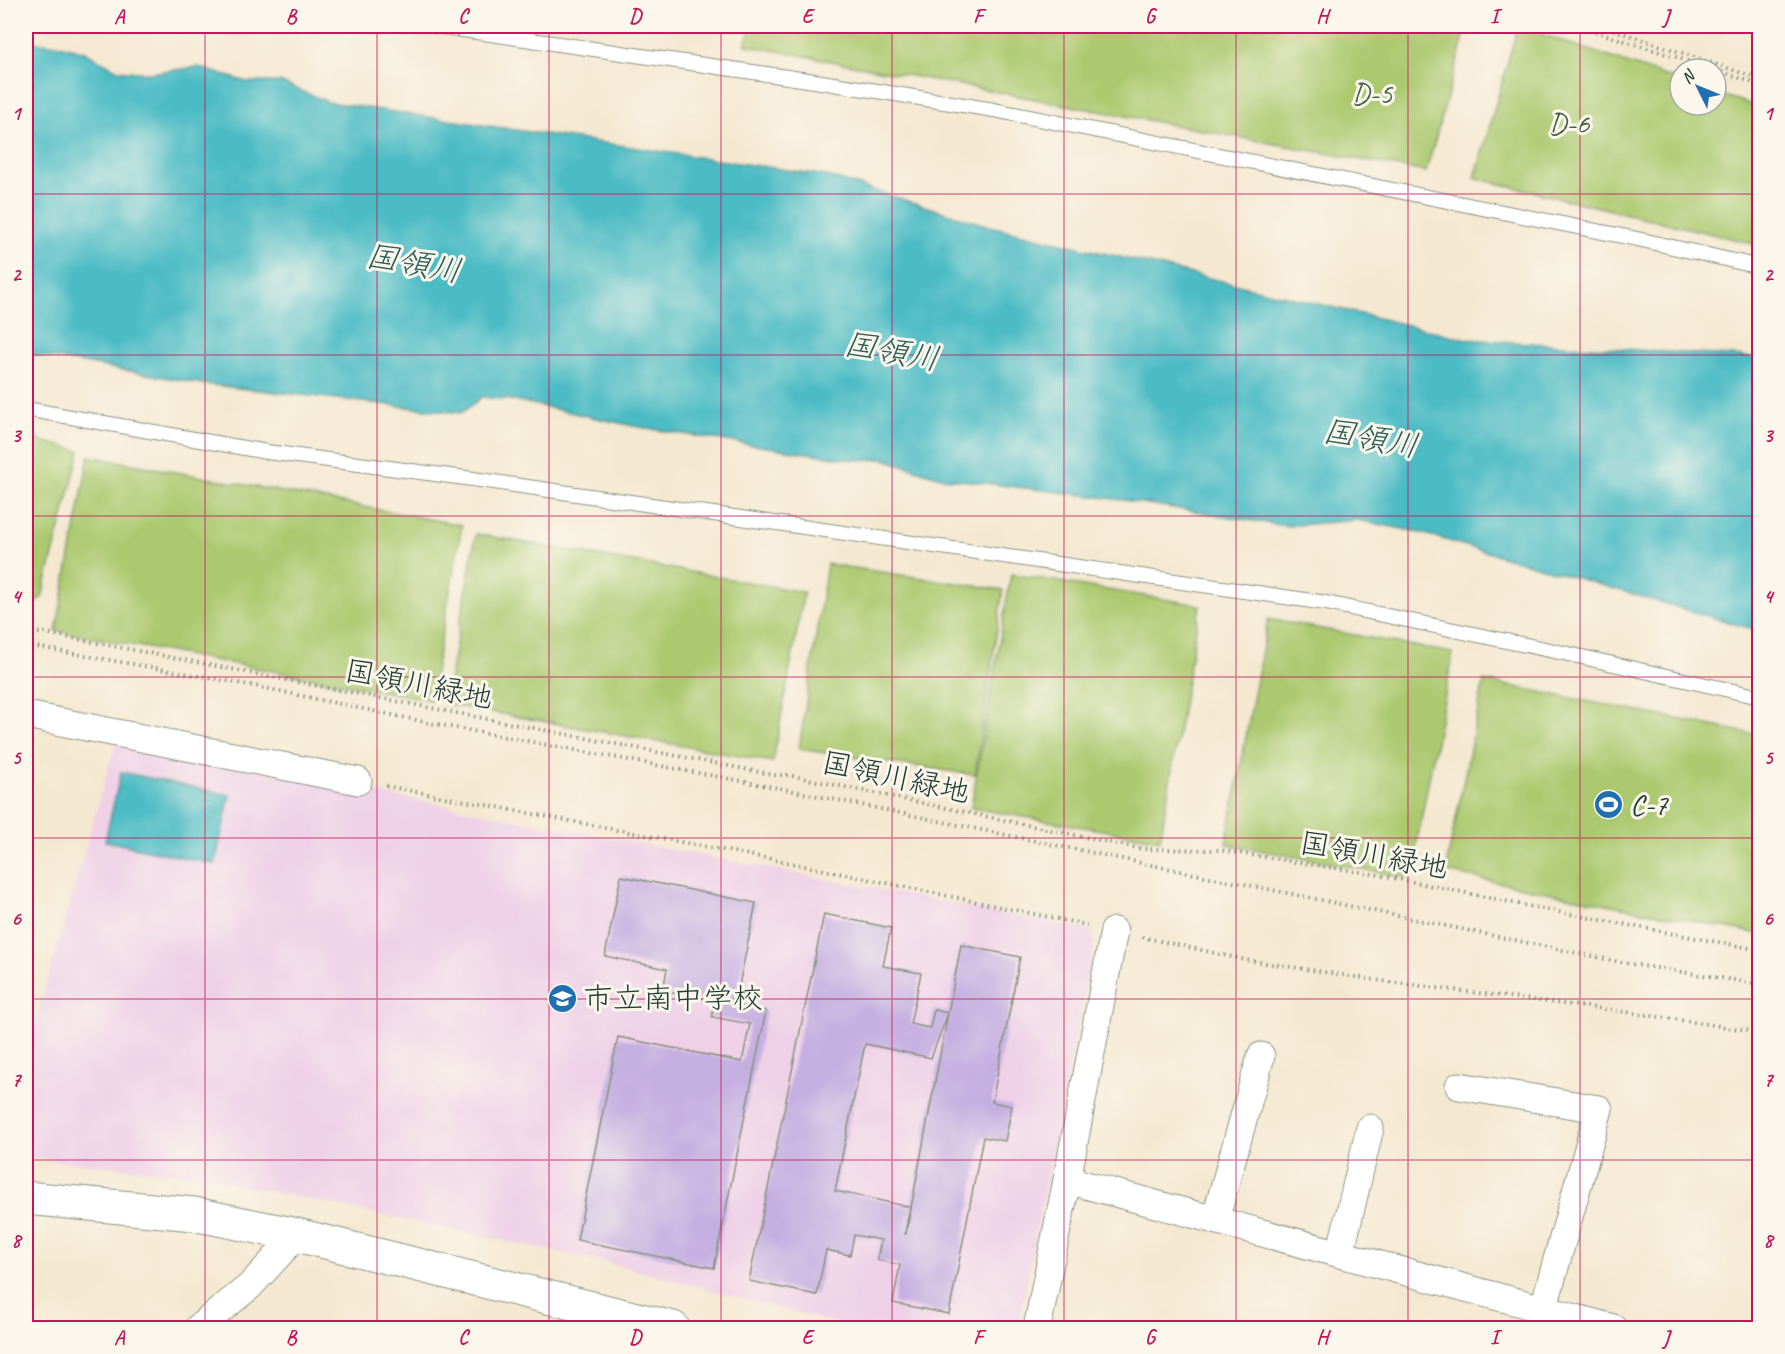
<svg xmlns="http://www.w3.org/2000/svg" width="1785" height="1354" font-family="Caveat,'Klee One',sans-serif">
<rect width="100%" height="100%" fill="#fbf7ec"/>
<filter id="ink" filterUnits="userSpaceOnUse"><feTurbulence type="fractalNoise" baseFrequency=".0167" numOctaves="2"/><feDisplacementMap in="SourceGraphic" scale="12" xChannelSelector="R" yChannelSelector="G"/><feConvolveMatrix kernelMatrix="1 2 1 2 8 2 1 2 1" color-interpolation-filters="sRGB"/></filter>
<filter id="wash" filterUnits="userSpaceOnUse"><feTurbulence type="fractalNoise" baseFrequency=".008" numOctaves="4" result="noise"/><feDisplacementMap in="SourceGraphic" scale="24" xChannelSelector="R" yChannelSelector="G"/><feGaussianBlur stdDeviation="1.35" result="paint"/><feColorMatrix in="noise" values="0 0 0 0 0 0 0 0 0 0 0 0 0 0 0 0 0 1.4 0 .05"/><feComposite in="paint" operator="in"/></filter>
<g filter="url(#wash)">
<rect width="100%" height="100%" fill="#f4e8d0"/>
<path fill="#eed0e7" d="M 116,742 L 1093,931 L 1094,943 L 1018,1328 L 854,1328 L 608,1263 L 188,1174 L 26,1158 L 26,1054 Z"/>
<g fill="#acc96f" stroke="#668352" stroke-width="1.5">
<path d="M 751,26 L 1467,26 L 1426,172 L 745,45 Z"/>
<path d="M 1518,26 L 1680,81 L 1680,105 L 1716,105 L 1716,93 L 1759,107 L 1759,245 L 1475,178 Z"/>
<path d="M 26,437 L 80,451 L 42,597 L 26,609 Z"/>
<path d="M 89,456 L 462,525 L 430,700 L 56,631 Z"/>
<path d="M 476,534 L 804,592 L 773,762 L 445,704 Z"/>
<path d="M 827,564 L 1003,590 L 975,775 L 799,749 Z"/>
<path d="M 1011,574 L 1200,605 L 1160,840 L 971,808 Z"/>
<path d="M 1268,619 L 1453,653 L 1410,878 L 1226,844 Z"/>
<path d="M 1484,681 L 1759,735 L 1759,934 L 1445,872 Z"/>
<path d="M 26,1303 L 35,1304 L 28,1328 L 26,1328 Z"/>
</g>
<g fill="#4cbbc4" stroke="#367c7c" stroke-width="1.5">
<path d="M 26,41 L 59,45 L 82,51 L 118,70 L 149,73 L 198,67 L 247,82 L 280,82 L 328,102 L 827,176 L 989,226 L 1467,339 L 1759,358 L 1759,631 L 1418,532 L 1357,520 L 1286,526 L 1123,500 L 944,478 L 883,459 L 854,460 L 746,444 L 633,426 L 513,400 L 481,397 L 472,406 L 460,413 L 203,384 L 26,353 Z"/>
<path d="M 121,772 L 230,795 L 215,864 L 105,841 Z"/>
</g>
<g id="blocks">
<g fill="#c4afe1">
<path d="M 621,876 L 756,903 L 735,1005 L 766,1011 L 714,1268 L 577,1240 L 618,1037 L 742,1062 L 750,1024 L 712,1017 L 715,1001 L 663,991 L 667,969 L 605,956 Z"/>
<path d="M 824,914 L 891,928 L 883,966 L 921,973 L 910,1024 L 930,1028 L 934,1010 L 948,1013 L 931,1058 L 865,1044 L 835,1191 L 910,1207 L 905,1234 L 906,1234 L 948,1013 L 961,945 L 1020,957 L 992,1102 L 1012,1106 L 1005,1141 L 983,1137 L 949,1314 L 893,1303 L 900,1265 L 877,1260 L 881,1240 L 854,1235 L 850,1255 L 826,1250 L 817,1295 L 749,1281 Z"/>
</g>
</g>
</g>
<g filter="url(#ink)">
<use href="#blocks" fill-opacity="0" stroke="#8a9282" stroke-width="1.5"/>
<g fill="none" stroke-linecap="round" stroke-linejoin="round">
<defs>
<g id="service">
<path d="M 435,26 L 815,81 L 994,110 L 1642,240 L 1760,267"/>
<path d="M 26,409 L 267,452 L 473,479 L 1326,603 L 1573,655 L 1760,697"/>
</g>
<g id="minor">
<path d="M 26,715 L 358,781"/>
<path d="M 1114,931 L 1067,1180 L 1613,1328"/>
<path d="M 1459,1086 L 1599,1109 L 1538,1328"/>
<path d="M 1215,1220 L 1261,1056"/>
<path d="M 1340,1254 L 1370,1128"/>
<path d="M 198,1328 L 250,1286 L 297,1235"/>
<path d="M 1037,1328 L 1067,1180"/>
</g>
<path id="tertiary" d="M 26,1198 L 194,1214 L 297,1235 L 673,1328"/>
</defs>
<use href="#service" stroke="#8a9282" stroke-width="16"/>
<use href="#minor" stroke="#8a9282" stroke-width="29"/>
<use href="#tertiary" stroke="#8a9282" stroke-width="35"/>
<g stroke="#8a9282" stroke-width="4" stroke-dasharray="1.5 4.5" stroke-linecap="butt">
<path d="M 1578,26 L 1713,69"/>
<path d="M 1602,26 L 1760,79"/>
<path d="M 1716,70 L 1760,85"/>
<path d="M 26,633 L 46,633 L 775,775 L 788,775 L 1142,849 L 1219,850 L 1379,875 L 1553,911 L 1760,950"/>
<path d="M 26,645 L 255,686 L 430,723 L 779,788 L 1630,964 L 1760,984"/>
<path d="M 386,786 L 786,862 L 1087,925"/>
<path d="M 1142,937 L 1246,960 L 1382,981 L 1620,1011 L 1760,1032"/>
</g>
<use href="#service" stroke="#fff" stroke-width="14"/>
<use href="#minor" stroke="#fff" stroke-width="27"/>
<use href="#tertiary" stroke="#fff" stroke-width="33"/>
</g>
</g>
<path fill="none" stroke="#c2185b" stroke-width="1.5" stroke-opacity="0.55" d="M 205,26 L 205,1328M 377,26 L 377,1328M 549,26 L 549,1328M 721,26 L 721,1328M 892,26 L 892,1328M 1064,26 L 1064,1328M 1236,26 L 1236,1328M 1408,26 L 1408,1328M 1580,26 L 1580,1328M 26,194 L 1760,194M 26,355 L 1760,355M 26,516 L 1760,516M 26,677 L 1760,677M 26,838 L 1760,838M 26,999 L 1760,999M 26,1160 L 1760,1160"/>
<defs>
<symbol id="stadium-disc" viewBox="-11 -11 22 22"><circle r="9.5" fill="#1f6fb2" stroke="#fbf7ec"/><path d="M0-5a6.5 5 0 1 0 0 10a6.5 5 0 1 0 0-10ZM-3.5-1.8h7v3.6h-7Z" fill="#fff"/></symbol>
<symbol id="school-disc" viewBox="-11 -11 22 22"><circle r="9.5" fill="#1f6fb2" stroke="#fbf7ec"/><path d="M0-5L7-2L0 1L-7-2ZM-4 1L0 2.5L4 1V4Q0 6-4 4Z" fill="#fff"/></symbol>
</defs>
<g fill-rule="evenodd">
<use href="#stadium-disc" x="1592" y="788" width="33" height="33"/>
<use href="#school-disc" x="546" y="982" width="33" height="33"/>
</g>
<g text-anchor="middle" stroke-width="6" stroke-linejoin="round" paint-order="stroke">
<g font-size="30" fill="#426043" stroke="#fbf7ec">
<text x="1372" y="103">D-5</text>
<text x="1569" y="133">D-6</text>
</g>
<g font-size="30" fill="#1f3d34" stroke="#fbf7ec">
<text transform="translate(419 684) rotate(11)" y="10">国領川緑地</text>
<text transform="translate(896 777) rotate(12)" y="10">国領川緑地</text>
<text transform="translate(1374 855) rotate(10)" y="10">国領川緑地</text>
</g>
<g font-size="30" fill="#1f3d34" stroke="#fbf7ec" text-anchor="start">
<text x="1630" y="814">C-7</text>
<text x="583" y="1008">市立南中学校</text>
</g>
<g font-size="32" font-style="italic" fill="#2a5c58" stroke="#fbf7ec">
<text transform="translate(414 263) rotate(10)" y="11">国領川</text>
<text transform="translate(892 351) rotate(10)" y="11">国領川</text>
<text transform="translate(1371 438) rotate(10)" y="11">国領川</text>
</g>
</g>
<rect width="1785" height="1354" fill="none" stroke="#fbf7ec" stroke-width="66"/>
<g transform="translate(1698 87) rotate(313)"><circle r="28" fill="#fbf7ec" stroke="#a3ada2" stroke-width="1.5"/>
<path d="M0-4.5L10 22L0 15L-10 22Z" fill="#1f6fb2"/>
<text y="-9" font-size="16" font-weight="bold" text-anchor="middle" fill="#1f3d34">N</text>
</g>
<rect x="33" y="33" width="1719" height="1288" fill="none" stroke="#c2185b" stroke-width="2"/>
<g font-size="20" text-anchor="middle" font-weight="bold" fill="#c2185b">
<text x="119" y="23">A</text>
<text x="291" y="23">B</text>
<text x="463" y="23">C</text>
<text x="635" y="23">D</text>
<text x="807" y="23">E</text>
<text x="978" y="23">F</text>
<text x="1150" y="23">G</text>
<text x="1322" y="23">H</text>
<text x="1494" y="23">I</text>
<text x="1666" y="23">J</text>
<text x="16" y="120">1</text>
<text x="1768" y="120">1</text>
<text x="16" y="281">2</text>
<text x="1768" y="281">2</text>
<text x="16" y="442">3</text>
<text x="1768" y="442">3</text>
<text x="16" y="603">4</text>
<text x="1768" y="603">4</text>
<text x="16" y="764">5</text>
<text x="1768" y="764">5</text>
<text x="16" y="925">6</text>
<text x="1768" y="925">6</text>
<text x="16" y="1086">7</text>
<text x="1768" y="1086">7</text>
<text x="16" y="1247">8</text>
<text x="1768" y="1247">8</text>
<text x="119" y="1344">A</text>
<text x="291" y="1344">B</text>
<text x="463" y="1344">C</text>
<text x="635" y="1344">D</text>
<text x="807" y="1344">E</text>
<text x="978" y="1344">F</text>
<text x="1150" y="1344">G</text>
<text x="1322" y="1344">H</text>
<text x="1494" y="1344">I</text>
<text x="1666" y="1344">J</text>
</g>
</svg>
